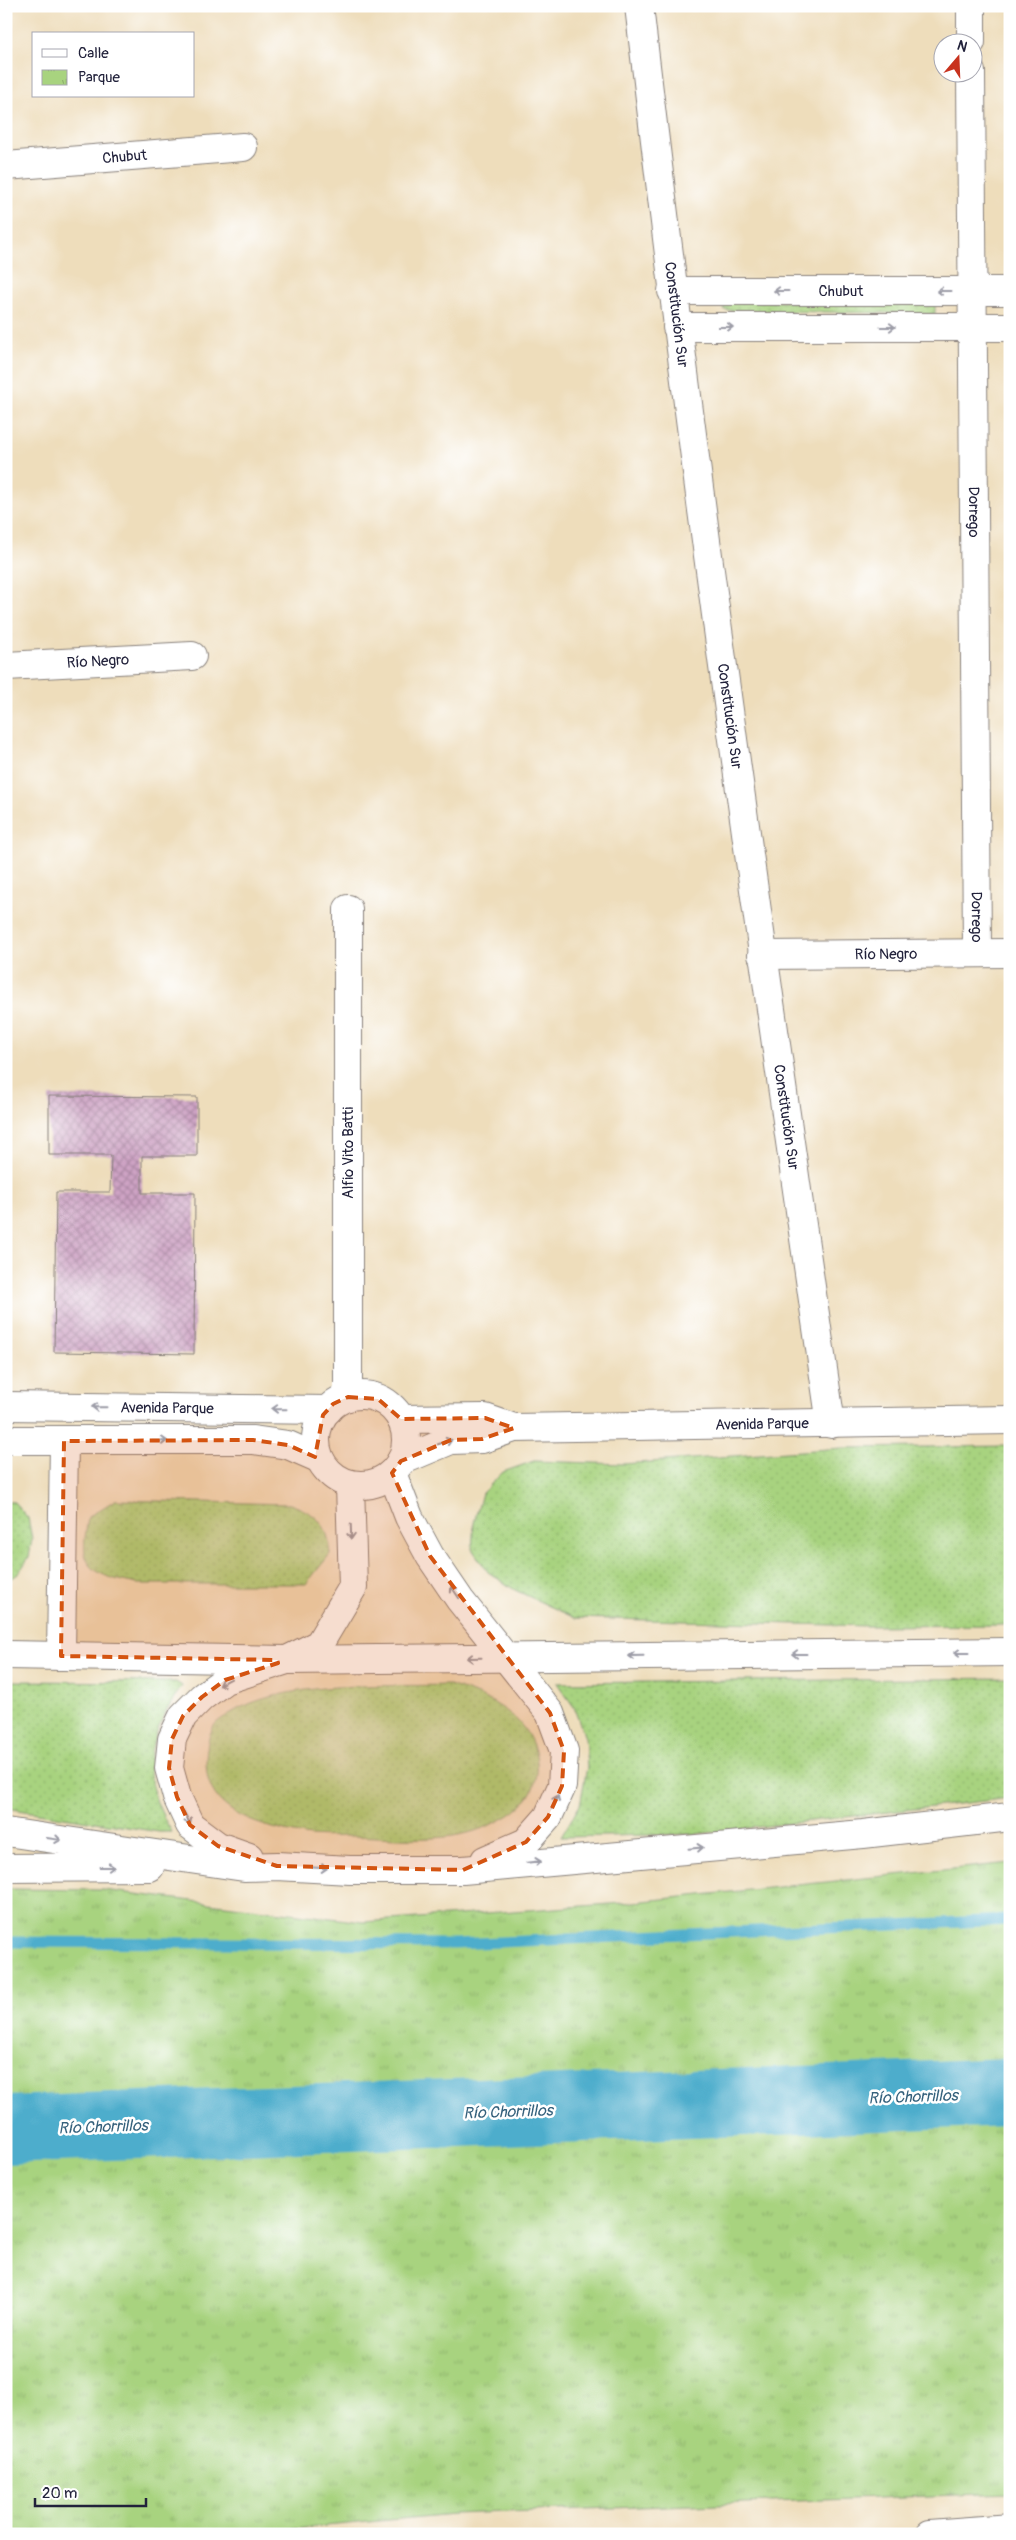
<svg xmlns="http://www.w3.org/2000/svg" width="1016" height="2540" font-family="Pangolin,sans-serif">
<defs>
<pattern id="grass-dots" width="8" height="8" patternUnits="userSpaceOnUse" patternTransform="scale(1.25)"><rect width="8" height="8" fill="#a8d37f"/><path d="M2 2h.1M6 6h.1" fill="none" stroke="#90b56f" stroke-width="1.8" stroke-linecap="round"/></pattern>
<pattern id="park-tufts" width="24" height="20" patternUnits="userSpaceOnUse" patternTransform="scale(1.25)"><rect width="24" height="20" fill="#a8d37f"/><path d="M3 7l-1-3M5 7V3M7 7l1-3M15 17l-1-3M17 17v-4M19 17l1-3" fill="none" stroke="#90b56f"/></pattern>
<pattern id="building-cross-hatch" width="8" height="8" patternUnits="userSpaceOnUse" patternTransform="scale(1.25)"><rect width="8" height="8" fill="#cea3c4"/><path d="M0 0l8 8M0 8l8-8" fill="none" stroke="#a784a0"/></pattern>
</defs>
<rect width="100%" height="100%" fill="#fff"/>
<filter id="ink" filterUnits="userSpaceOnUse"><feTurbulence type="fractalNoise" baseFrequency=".02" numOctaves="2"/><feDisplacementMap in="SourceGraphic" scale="10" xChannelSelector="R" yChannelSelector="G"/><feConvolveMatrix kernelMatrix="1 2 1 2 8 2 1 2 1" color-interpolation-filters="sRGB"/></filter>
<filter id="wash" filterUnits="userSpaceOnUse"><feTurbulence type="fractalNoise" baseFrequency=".0096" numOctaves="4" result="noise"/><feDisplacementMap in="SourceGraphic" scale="20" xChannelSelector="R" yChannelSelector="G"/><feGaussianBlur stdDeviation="1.12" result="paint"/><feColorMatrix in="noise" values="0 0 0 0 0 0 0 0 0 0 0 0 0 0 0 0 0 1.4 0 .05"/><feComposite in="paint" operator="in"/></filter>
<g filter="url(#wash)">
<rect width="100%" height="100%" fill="#edb"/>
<g fill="url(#grass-dots)" stroke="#657a5d">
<path d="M 724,301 L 935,304 L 935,314 L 724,310 Z"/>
<path d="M 1010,1446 L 1010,1625 L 867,1626 L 575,1618 L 515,1590 L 488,1572 L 472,1549 L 474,1523 L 482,1493 L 503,1472 L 534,1461 L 623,1464 L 842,1448 Z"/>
<path d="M 115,1500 L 290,1504 C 317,1514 329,1524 330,1554 L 306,1584 L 137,1584 C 119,1580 88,1576 85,1553 C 83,1542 87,1528 88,1517 Z"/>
<path d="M 6,1502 L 14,1502 L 28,1518 L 32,1539 L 29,1557 L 18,1574 L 6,1582 Z"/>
<path d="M 1010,1678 L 1010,1798 L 697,1834 L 561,1837 L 580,1805 L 587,1767 L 585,1738 L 574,1707 L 557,1683 Z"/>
<path d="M 6,1681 L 176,1682 L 182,1686 C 146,1740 137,1774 172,1832 L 159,1832 L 6,1808 Z"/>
<path d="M 449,1685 C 469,1691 488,1698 505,1710 C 532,1729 548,1765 529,1796 C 519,1812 500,1821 483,1828 C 444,1844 394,1837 353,1836 C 337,1836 320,1838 304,1835 C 271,1828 221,1819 209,1782 C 204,1768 205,1736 216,1723 C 219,1720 225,1717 229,1714 C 285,1679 384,1687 449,1685 Z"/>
</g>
<path fill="url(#park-tufts)" stroke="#657a5d" d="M 1010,1863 L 1010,2493 L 453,2514 L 241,2534 L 6,2534 L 6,1889 L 103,1890 L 363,1922 L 624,1903 Z"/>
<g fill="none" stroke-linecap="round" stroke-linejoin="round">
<path stroke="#4dadcc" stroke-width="11" d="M 6,1942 L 455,1944 L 1010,1920"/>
<path stroke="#4dadcc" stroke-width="68" d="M 6,2130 L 1010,2092"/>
</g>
<g id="blocks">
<path fill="url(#building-cross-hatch)" d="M 49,1096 L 197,1097 L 197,1156 L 142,1156 L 142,1193 L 195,1193 L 194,1354 L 54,1352 L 56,1192 L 110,1192 L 111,1155 L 49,1155 Z"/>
</g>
</g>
<g filter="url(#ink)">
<use href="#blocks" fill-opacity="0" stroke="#88807b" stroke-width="1"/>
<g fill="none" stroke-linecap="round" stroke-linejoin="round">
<defs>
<g id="street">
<path id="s1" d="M 639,6 C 694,480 762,952 831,1424"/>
<path d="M 971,6 L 971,42"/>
<path id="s2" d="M 971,72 L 977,952"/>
<path id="s3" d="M 6,166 L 243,147"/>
<path id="s4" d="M 672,291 L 1010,291"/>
<path d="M 677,327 L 1010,327"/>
<path id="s5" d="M 6,666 L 192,656"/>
<path d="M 348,909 L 348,1397"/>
<path id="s6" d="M 762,955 L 1010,953"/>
<path d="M 61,1656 L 64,1441"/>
</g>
<g id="secondary">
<circle cx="361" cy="1440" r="45"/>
<path id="s7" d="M 6,1406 L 328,1410"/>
<path id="s8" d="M 514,1428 L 1010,1420"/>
<path d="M 6,1440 L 253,1440 L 288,1445 L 320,1459"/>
<path d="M 401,1461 L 451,1440 L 482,1439 L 514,1428 L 485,1418 L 401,1419"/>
<path d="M 930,2534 L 1010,2528"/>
</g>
<g id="highway">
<path d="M 392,1473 L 409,1517 L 430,1556 L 460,1600 L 550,1713 L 564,1751 L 562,1786 L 548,1817 L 526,1842 L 485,1860"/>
<path d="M 6,1655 L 287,1660 L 1010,1652"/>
<path d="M 6,1832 L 244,1867 L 277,1866 L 350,1870 L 463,1870 L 863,1834 L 1010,1817"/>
<path d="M 249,1857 L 218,1846 L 190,1825 L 177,1797 L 169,1768 L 172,1739 L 183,1716 L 202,1697 L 225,1680 L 287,1660 L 319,1644 L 353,1587 L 350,1484"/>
<path d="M 6,1868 L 150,1867"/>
</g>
</defs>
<use href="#street" stroke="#88807b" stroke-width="30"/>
<use href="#secondary" stroke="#88807b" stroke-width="30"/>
<use href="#highway" stroke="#88807b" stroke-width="30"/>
<use href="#street" stroke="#fff" stroke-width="28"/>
<use href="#secondary" stroke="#fff" stroke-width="28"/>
<use href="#highway" stroke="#fff" stroke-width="28"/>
</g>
<defs><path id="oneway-shaft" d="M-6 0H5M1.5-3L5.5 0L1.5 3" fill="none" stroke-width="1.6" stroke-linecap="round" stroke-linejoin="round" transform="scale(1.25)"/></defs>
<g stroke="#9c9ca7">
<use href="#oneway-shaft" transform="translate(781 291) rotate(-180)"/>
<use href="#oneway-shaft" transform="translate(944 291) rotate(-180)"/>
<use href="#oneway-shaft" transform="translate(726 327)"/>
<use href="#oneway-shaft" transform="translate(888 327)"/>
<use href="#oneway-shaft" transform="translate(99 1407) rotate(-179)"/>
<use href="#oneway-shaft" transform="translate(279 1409) rotate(-179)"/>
<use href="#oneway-shaft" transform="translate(160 1441) rotate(-1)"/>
<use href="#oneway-shaft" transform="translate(445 1442) rotate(-17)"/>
<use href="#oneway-shaft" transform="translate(351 1532) rotate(88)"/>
<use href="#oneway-shaft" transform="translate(455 1592) rotate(-124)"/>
<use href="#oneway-shaft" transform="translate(961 1653) rotate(180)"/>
<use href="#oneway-shaft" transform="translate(799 1654) rotate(180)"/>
<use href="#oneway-shaft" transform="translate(636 1656) rotate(179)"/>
<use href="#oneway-shaft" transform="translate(474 1658) rotate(179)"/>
<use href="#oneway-shaft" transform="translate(225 1682) rotate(152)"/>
<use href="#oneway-shaft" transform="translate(555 1802) rotate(-66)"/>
<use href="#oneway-shaft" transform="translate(187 1818) rotate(63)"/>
<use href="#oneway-shaft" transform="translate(54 1839) rotate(8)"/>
<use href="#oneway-shaft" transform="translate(696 1848) rotate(-5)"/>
<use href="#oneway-shaft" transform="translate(534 1862) rotate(-6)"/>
<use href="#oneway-shaft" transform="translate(107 1867)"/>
<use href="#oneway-shaft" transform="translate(320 1868) rotate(3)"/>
</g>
</g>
<path fill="#d45411" fill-opacity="0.2" stroke="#d45411" stroke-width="4" stroke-dasharray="10 6" stroke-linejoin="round" d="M 348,1397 L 378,1399 L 401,1419 L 485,1418 L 514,1428 L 482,1439 L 451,1440 L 401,1461 L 392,1473 L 430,1556 L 550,1713 L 564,1751 L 562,1786 L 548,1817 L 526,1842 L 463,1870 L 277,1866 L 218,1846 L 190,1825 L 177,1797 L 169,1768 L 172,1739 L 183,1716 L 202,1697 L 225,1680 L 278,1663 L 277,1660 L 61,1656 L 64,1441 L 253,1440 L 288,1445 L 315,1457 L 323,1415 L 333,1404 Z"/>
<g text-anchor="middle" stroke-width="5" stroke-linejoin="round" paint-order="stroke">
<g font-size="15" fill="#22223b" stroke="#fff">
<text dy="5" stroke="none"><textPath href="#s3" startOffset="119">Chubut</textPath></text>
<text dy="5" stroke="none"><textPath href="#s4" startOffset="169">Chubut</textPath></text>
<text dy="5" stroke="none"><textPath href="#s1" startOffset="311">Constitución Sur</textPath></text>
<text dy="5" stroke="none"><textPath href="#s2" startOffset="440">Dorrego</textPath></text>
<text dy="5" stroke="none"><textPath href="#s5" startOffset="92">Río Negro</textPath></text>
<text dy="5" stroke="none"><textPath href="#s1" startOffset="716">Constitución Sur</textPath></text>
<text dy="5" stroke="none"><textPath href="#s2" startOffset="845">Dorrego</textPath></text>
<text dy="5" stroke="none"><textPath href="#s6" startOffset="124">Río Negro</textPath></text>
<text dy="5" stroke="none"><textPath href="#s1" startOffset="1121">Constitución Sur</textPath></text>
<text transform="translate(348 1153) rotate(-90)" y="5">Alfio Vito Batti</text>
<text dy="5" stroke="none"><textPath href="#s7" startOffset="161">Avenida Parque</textPath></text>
<text dy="5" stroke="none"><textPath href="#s8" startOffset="248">Avenida Parque</textPath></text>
</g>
<g font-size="16" font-style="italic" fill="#35617c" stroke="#fff">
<text transform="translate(913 2096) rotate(-2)" y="6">Río Chorrillos</text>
<text transform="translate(508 2111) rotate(-2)" y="6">Río Chorrillos</text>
<text transform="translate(103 2126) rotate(-2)" y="6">Río Chorrillos</text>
</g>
</g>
<rect width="1016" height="2540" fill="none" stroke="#fff" stroke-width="25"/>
<rect x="32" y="32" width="162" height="65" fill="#ffffff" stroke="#a7a7b1"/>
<rect x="42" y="49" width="25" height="8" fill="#ffffff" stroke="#a7a7b1"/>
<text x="78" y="58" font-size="15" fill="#22223b">Calle</text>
<rect x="42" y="70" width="25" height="15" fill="url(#park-tufts)" stroke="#a7a7b1"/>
<text x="78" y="82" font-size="15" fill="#22223b">Parque</text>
<g transform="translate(958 58) rotate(19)"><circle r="24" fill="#ffffff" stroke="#a7a7b1"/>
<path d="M0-4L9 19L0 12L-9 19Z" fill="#c8321e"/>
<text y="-8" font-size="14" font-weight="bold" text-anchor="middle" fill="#22223b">N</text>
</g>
<path d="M35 2498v8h111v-8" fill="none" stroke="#22223b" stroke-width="2.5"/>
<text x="42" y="2498" font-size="15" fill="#22223b" stroke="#ffffff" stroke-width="4" paint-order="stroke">20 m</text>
</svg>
